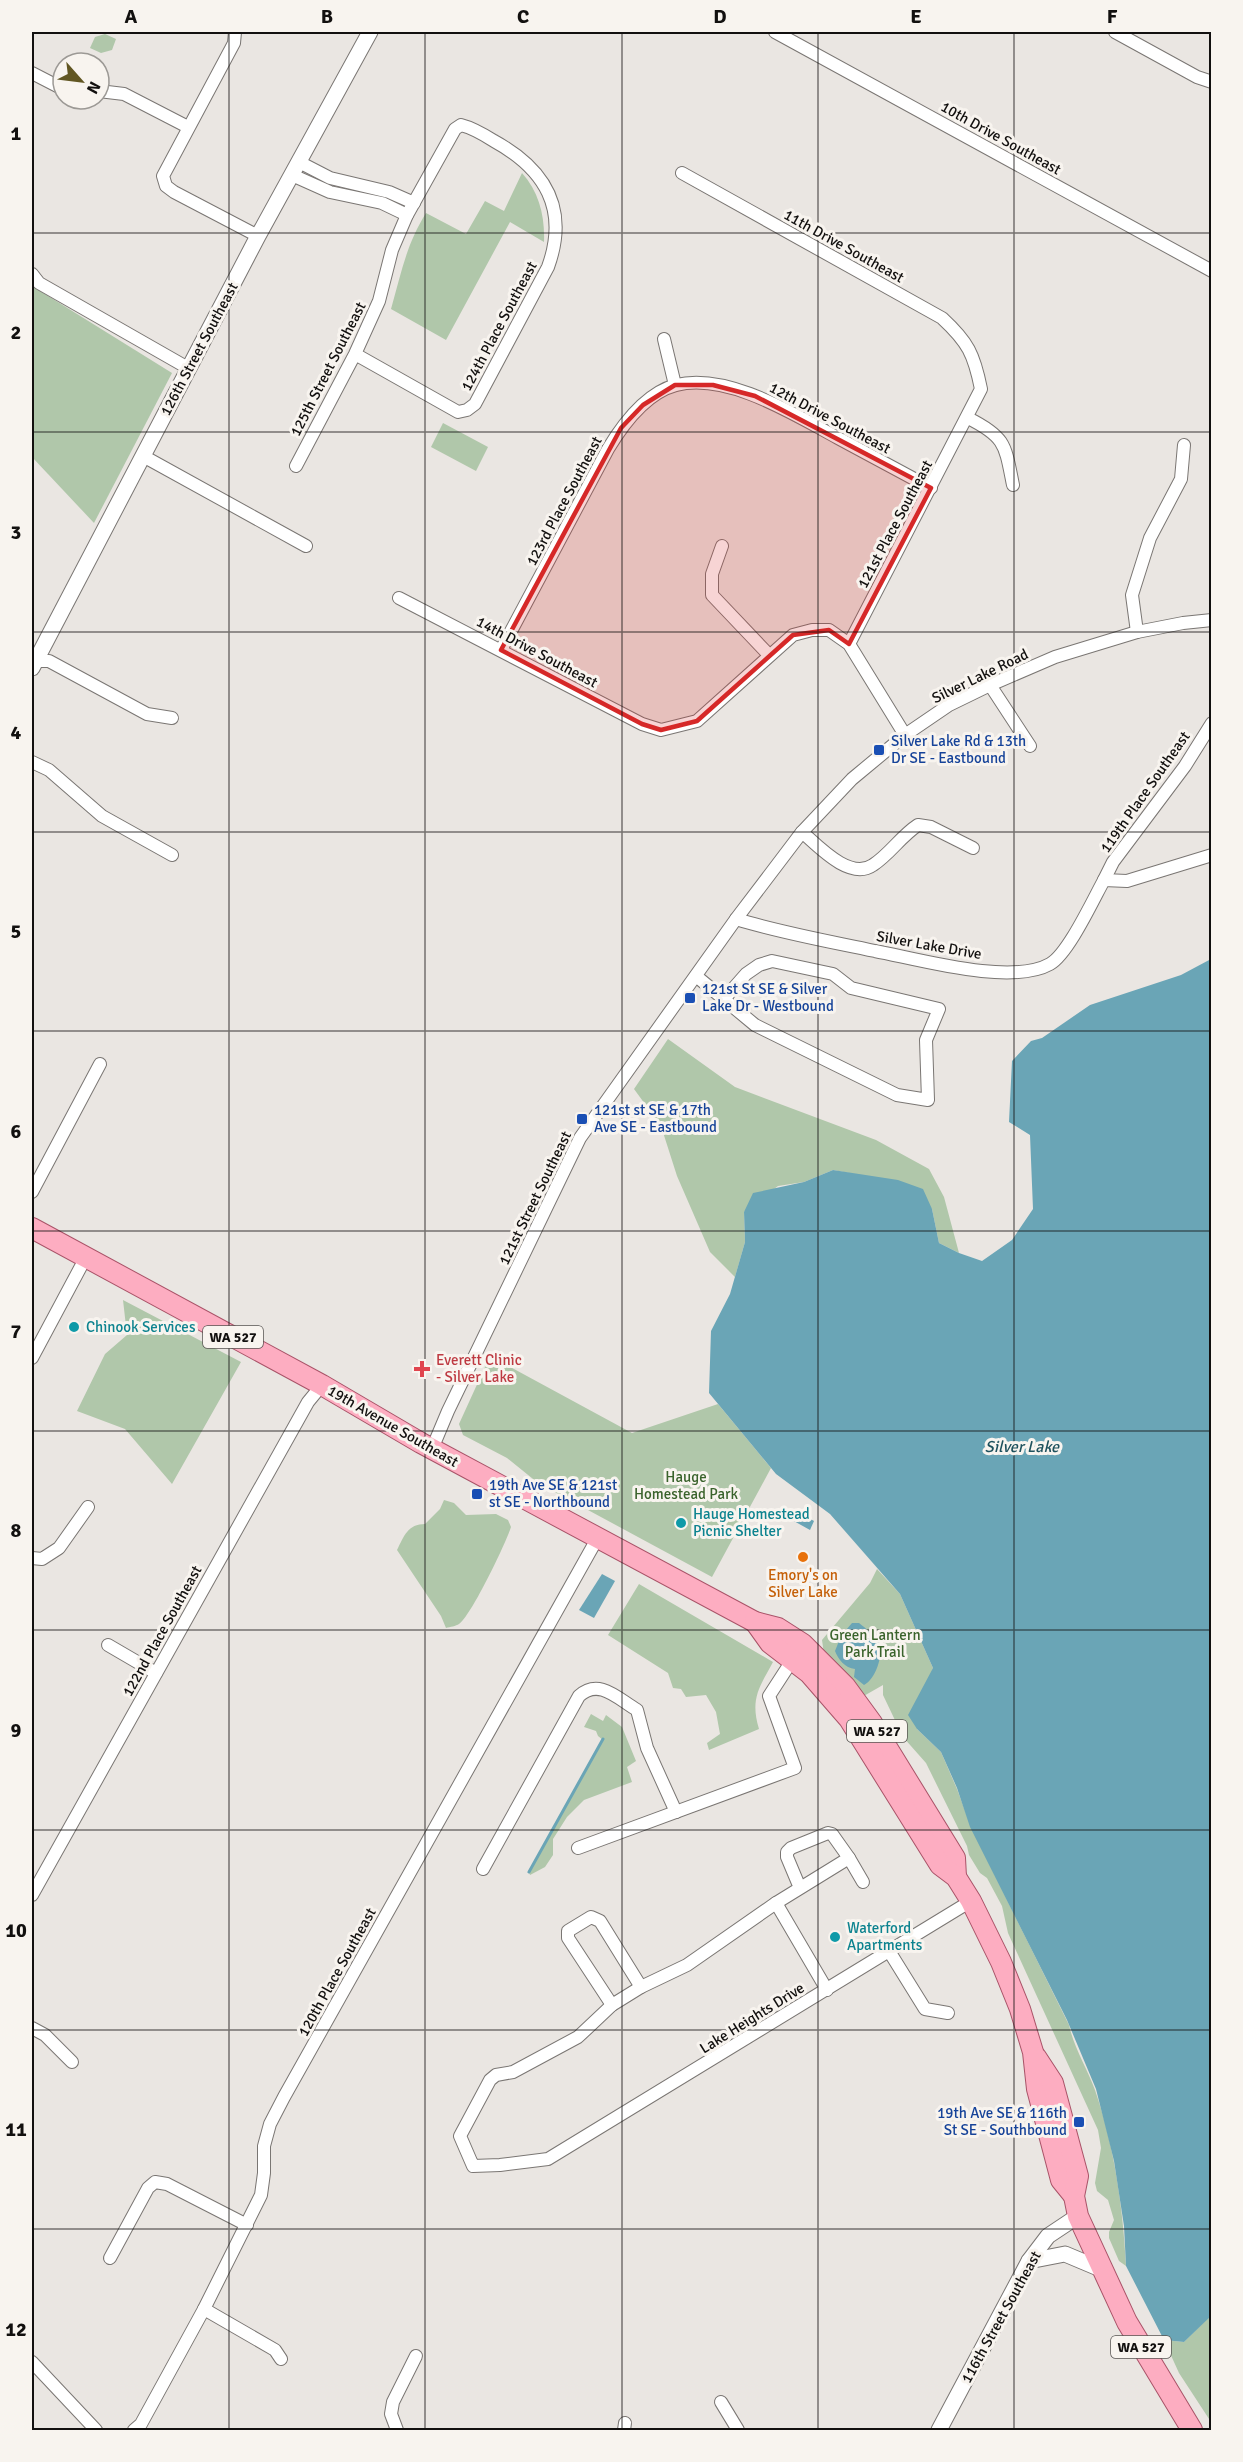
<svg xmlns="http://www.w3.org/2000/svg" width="1243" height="2462" font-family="Signika,sans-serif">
<rect width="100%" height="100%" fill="#eae6e2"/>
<g fill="#b0c7aa">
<path d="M 105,34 L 116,39 L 112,50 L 101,53 L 90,48 L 95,37 Z"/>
<path d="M 522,173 C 539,192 545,216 544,242 L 510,222 L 446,340 L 391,309 C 401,274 406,245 426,213 L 466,234 L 485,201 L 504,211 Z"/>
<path d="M 32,286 L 172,373 L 94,523 L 32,457 Z"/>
<path d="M 443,423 L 488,447 L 476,471 L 431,447 Z"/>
<path d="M 668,1039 L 735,1087 L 876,1140 L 929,1169 L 944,1197 L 959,1253 L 939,1243 L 932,1209 L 865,1176 L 833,1170 L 804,1182 L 778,1186 L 744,1212 L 745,1242 L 735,1277 L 710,1252 L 677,1176 L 661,1126 L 634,1089 Z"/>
<path d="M 123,1300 L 241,1362 L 172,1484 L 125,1429 L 77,1411 L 105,1354 L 127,1335 Z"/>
<path d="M 490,1356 L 632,1433 L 718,1404 L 771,1468 L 712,1577 L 538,1483 L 507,1458 L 463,1435 L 459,1424 Z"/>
<path d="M 444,1500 L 454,1503 L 466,1515 L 496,1514 L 508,1520 L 511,1527 C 506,1543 471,1616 459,1624 C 456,1626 450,1627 446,1628 L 441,1616 L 397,1550 C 404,1536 408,1524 425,1524 L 440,1509 Z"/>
<path d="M 877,1569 L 900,1594 L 933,1668 L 917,1729 L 941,1752 L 957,1789 L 971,1827 L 1069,2025 C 1074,2048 1087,2068 1095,2090 C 1114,2145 1123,2207 1126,2266 L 1119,2261 L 1109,2238 L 1109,2232 L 1114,2220 L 1108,2200 L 1097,2191 L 1095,2183 L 1101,2148 L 1098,2130 L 1008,1933 L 1002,1906 L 987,1878 L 980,1873 L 969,1855 L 967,1846 L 926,1763 L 903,1737 L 883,1695 L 883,1685 L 862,1697 L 824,1654 L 822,1640 L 870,1583 Z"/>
<path d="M 639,1584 L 773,1662 C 759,1688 750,1699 759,1729 L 709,1750 L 707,1743 L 720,1734 L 716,1712 L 706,1695 L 686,1697 L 681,1689 L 673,1688 L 668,1673 L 608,1635 Z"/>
<path d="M 591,1714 L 603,1721 L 606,1715 L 622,1727 L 636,1761 L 627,1767 L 632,1782 L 584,1800 L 567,1817 L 553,1839 L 553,1855 L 545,1867 L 530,1875 L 529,1872 L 603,1740 L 598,1736 L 596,1731 L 584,1727 Z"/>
<path d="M 1211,2315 L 1211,2422 L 1179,2373 L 1164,2340 L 1184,2342 Z"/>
</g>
<g fill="#6aa5b6">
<path d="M 1211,959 L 1212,2315 L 1184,2342 L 1164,2340 L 1126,2266 L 1124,2226 L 1114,2161 L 1096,2089 L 1067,2020 L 970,1827 L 957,1788 L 941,1752 L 917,1729 L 908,1715 L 933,1668 L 900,1594 L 830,1514 L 776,1474 L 709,1393 L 711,1331 L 730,1294 L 745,1242 L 744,1212 L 753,1193 L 804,1182 L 833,1170 L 898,1180 L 923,1189 L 932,1209 L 939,1243 L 959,1253 L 982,1261 L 1012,1240 L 1033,1209 L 1030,1135 L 1009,1122 L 1012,1061 L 1031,1041 L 1042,1038 L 1090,1005 L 1181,975 Z"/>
<path d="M 798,1512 L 814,1521 L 810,1530 L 792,1520 L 793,1514 Z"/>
<path d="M 602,1574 L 615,1581 L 594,1618 L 579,1610 Z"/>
<path d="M 852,1623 L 859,1623 C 865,1628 875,1635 879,1643 C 884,1655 875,1680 864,1685 L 854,1677 L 855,1669 C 845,1668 838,1659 835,1651 L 841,1636 Z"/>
</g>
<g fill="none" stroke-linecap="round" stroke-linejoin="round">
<path stroke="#6aa5b6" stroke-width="3" d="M 529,1872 L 603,1739"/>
<defs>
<g id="minor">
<path d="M 235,32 L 234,43 L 163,176 L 166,186 L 174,192 L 258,236"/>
<path d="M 775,32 L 1212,271"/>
<path d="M 1115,32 L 1197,77 L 1212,82"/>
<path d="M 32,73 L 63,89"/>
<path d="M 99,91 L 124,94 L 188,127"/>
<path d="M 299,162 L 330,178 L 389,192 L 414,203"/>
<path d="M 682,173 L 942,318 C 968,342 974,354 981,389 L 849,644"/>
<path d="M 292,175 L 330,192 L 382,203 L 407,215"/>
<path d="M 32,274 L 39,283 L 188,368"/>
<path d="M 664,339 L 675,385"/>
<path d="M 968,418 C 1006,437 1005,445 1013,485"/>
<path d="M 143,456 L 306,546"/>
<path d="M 296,466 L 355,354 L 379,301 L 392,250 L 407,215 L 455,129 L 461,125 C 473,128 483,134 494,141 C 545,169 569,209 548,267 L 475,404 L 467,410 L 458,412 L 355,354"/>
<path d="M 722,546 L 712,574 L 712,595 L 769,655"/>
<path d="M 399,598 L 642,724 L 661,730 L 697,721 L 793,635 L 812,630 L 829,630 L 849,644 L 905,735"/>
<path d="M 1137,632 L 1132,595 L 1150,538 L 1181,479 L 1184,445"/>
<path d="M 501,650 L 608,449 C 623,424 646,393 676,385 C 728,372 795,415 838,438 C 869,455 900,471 931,488"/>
<path d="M 32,661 L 49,661 L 147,714 L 172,718"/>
<path d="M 990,685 L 1030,746"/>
<path d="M 32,762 L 49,770 L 102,816 L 172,855"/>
<path d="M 802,832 C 818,846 850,881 873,865 C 890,854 901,836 918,825 L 931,827 L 973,848"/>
<path d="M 1104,880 L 1113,862 L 1185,766 L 1212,723"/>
<path d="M 736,919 C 782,933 828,941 875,951 C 918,959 1011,986 1050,964 C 1068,954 1093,900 1104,880 L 1127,881 L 1212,855"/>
<path d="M 696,976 L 755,1025 L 897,1095 L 928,1100 L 926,1040 L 939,1009 L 851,988 L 833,974 L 772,961 L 759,965 L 746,974 L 724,999"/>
<path d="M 32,1192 L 100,1064"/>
<path d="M 32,1358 L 86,1257"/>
<path d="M 432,1449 L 448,1411 L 580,1138 L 736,919 L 802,832 L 852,779 L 905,735 L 949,705 L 990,685 L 1055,657 L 1137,632 L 1183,623 L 1212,620"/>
<path d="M 32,1558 L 42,1559 L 59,1548 L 88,1507"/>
<path d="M 108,1645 L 156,1673"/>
<path d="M 578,1848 L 795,1768 L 769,1696 L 793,1659"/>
<path d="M 849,1858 L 863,1882"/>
<path d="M 483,1869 L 579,1696 C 599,1678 617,1698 637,1710 L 647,1748 L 676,1812"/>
<path d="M 800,1888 L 787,1857 L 787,1852 L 791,1848 L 828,1833 L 832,1834 L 849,1858 L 776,1903 L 687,1965 L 641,1987 L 612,2005 L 578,2037 L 513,2072 L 496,2075 L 490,2080 L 460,2136 L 473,2166 L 500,2165 L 548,2159 L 971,1901"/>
<path d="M 32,1895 L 308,1402 L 322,1385"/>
<path d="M 776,1903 L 827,1990"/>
<path d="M 889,1951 L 925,2009 L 948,2013"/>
<path d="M 612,2005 L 568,1938 L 568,1931 L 591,1917 L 600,1921 L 641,1987"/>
<path d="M 32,2028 L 45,2035 L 72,2062"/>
<path d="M 110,2258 L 148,2188 L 155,2182 L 167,2184 L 247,2225"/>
<path d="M 204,2309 L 275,2350 L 281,2359"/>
<path d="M 32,2362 L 96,2430"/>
<path d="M 721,2402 L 738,2430"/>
<path d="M 134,2430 L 141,2424 L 204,2309 L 261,2195 L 264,2173 L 264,2146 L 270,2124 L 284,2097 L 597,1539"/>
<path d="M 397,2430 L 391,2414 L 393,2402 L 416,2356"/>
<path d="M 624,2430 L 625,2423"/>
</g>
<g id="tertiary">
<path d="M 32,668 L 258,236 L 370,32"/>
<path d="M 1029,2261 L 1065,2254 L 1103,2270"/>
<path d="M 939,2430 L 1029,2261 L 1048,2236 L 1078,2216"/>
</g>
<g id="primary">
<path d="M 32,1228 L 322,1385 L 421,1443 L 755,1622 L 778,1628 L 803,1644 L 845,1686 L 872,1723 L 955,1858 L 956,1877"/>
<path d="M 755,1622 L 770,1643 L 809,1673 L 849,1719 L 940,1865 L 956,1877 L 971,1901 L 1001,1962 L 1020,2009 L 1033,2052 L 1037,2089 L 1061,2180 L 1074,2196"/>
<path d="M 1036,2057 L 1053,2083 L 1078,2176 L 1074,2196 L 1078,2216 L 1127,2322 L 1192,2430"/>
</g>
</defs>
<use href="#minor" stroke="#7a7673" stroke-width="14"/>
<use href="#tertiary" stroke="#7a7673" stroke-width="17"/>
<use href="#primary" stroke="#a95368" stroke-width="22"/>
<use href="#minor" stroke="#fff" stroke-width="12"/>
<use href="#tertiary" stroke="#fff" stroke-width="15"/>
<use href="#primary" stroke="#fdadc1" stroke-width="20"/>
</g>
<path fill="#d62828" fill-opacity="0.2" stroke="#d62828" stroke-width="4.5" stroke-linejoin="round" d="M 675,385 L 713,385 L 755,396 L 931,488 L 849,644 L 829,630 L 793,635 L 697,721 L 661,730 L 642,724 L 501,650 L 621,428 L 643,405 Z"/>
<path fill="none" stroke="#12100f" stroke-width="1.5" stroke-opacity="0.55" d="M 229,32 L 229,2430M 425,32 L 425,2430M 622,32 L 622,2430M 818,32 L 818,2430M 1014,32 L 1014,2430M 32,233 L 1212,233M 32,432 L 1212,432M 32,632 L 1212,632M 32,832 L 1212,832M 32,1031 L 1212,1031M 32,1231 L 1212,1231M 32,1431 L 1212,1431M 32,1630 L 1212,1630M 32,1830 L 1212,1830M 32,2030 L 1212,2030M 32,2229 L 1212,2229"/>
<g fill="#1a4fb4" stroke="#f8f4ef" stroke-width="2">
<rect x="873" y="744" width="12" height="12" rx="3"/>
<rect x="684" y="992" width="12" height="12" rx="3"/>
<rect x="576" y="1113" width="12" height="12" rx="3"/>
<rect x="471" y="1488" width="12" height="12" rx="3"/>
<rect x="1073" y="2116" width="12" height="12" rx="3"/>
</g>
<g fill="#0f9aa8" stroke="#f8f4ef" stroke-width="2">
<circle cx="74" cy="1327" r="6"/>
<circle cx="681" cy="1523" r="6"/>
<circle cx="835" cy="1937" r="6"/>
</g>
<path fill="#e0444e" stroke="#f8f4ef" stroke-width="2" d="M419 1360h6v6h6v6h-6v6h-6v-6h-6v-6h6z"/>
<circle fill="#e8710a" stroke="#f8f4ef" stroke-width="2" cx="803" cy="1557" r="6"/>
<g text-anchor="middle" stroke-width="6" stroke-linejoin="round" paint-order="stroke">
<g fill="#f8f4ef" stroke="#575452" stroke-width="1.5">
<rect x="203" y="1326" width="60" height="22" rx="4.5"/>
<rect x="847" y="1720" width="60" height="22" rx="4.5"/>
<rect x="1111" y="2336" width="60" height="22" rx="4.5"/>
</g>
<g font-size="14" font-weight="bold" fill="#12100f">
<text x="233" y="1342">WA 527</text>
<text x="877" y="1736">WA 527</text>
<text x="1141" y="2352">WA 527</text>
</g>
<g font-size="15" fill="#12100f" stroke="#f8f4ef">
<text transform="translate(1001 138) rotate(29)" y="5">10th Drive Southeast</text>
<text transform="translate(844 246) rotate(29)" y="5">11th Drive Southeast</text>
<text transform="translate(499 326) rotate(-62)" y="5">124th Place Southeast</text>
<text transform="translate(199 349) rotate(-62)" y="5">126th Street Southeast</text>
<text transform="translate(328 369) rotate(-63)" y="5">125th Street Southeast</text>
<text transform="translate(830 418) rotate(28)" y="5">12th Drive Southeast</text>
<text transform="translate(564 501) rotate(-62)" y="5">123rd Place Southeast</text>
<text transform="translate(895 524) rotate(-62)" y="5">121st Place Southeast</text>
<text transform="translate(537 652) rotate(28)" y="5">14th Drive Southeast</text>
<text transform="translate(980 676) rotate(-26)" y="5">Silver Lake Road</text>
<text transform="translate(1145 792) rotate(-55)" y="5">119th Place Southeast</text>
<text transform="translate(929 945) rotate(10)" y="5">Silver Lake Drive</text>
<text transform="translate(535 1198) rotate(-64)" y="5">121st Street Southeast</text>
<text transform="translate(393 1426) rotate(30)" y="5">19th Avenue Southeast</text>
<text transform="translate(162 1631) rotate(-61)" y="5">122nd Place Southeast</text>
<text transform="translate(337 1972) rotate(-61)" y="5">120th Place Southeast</text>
<text transform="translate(752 2018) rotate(-32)" y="5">Lake Heights Drive</text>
<text transform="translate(1001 2317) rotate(-61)" y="5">116th Street Southeast</text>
</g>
<g font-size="15" fill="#164399" stroke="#f8f4ef" text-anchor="start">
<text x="891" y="746">Silver Lake Rd &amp; 13th<tspan x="891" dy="17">Dr SE - Eastbound</tspan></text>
<text x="702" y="994">121st St SE &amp; Silver<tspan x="702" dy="17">Lake Dr - Westbound</tspan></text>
<text x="594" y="1115">121st st SE &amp; 17th<tspan x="594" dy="17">Ave SE - Eastbound</tspan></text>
<text x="489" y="1490">19th Ave SE &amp; 121st<tspan x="489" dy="17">st SE - Northbound</tspan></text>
<text x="1067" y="2118" text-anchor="end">19th Ave SE &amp; 116th<tspan x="1067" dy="17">St SE - Southbound</tspan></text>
</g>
<g font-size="15" fill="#0d838f" stroke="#f8f4ef" text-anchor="start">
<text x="86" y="1332">Chinook Services</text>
<text x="693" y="1519">Hauge Homestead<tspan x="693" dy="17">Picnic Shelter</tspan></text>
<text x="847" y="1933">Waterford<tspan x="847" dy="17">Apartments</tspan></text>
</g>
<g font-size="15" fill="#be3a42" stroke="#f8f4ef" text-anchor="start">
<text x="436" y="1365">Everett Clinic<tspan x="436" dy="17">- Silver Lake</tspan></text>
</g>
<g font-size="15" fill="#3a632c" stroke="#f8f4ef">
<text x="686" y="1482">Hauge<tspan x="686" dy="17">Homestead Park</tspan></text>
<text x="875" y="1640">Green Lantern<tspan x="875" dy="17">Park Trail</tspan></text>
</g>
<g font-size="15" fill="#c56008" stroke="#f8f4ef">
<text x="803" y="1580">Emory's on<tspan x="803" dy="17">Silver Lake</tspan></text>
</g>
<g font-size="16" font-style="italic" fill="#1e515d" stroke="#f8f4ef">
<text x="1022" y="1452">Silver Lake</text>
</g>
</g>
<rect width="1243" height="2462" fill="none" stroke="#f8f4ef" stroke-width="66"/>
<g transform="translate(81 81) rotate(118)"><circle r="28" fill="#f8f4ef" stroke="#9c9995" stroke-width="1.5"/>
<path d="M0-4.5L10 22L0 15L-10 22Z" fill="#615622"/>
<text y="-9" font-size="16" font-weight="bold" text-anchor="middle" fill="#12100f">N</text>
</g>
<rect x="33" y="33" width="1177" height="2396" fill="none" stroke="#12100f" stroke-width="2"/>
<g font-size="20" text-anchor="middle" font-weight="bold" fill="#12100f">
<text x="131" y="23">A</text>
<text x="327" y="23">B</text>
<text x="523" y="23">C</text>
<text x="720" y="23">D</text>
<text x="916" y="23">E</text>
<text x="1112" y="23">F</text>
<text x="16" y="140">1</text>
<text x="16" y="339">2</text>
<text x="16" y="539">3</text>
<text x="16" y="739">4</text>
<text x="16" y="938">5</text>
<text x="16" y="1138">6</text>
<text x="16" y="1338">7</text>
<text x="16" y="1537">8</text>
<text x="16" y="1737">9</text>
<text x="16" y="1937">10</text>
<text x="16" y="2136">11</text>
<text x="16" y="2336">12</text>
</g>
</svg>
